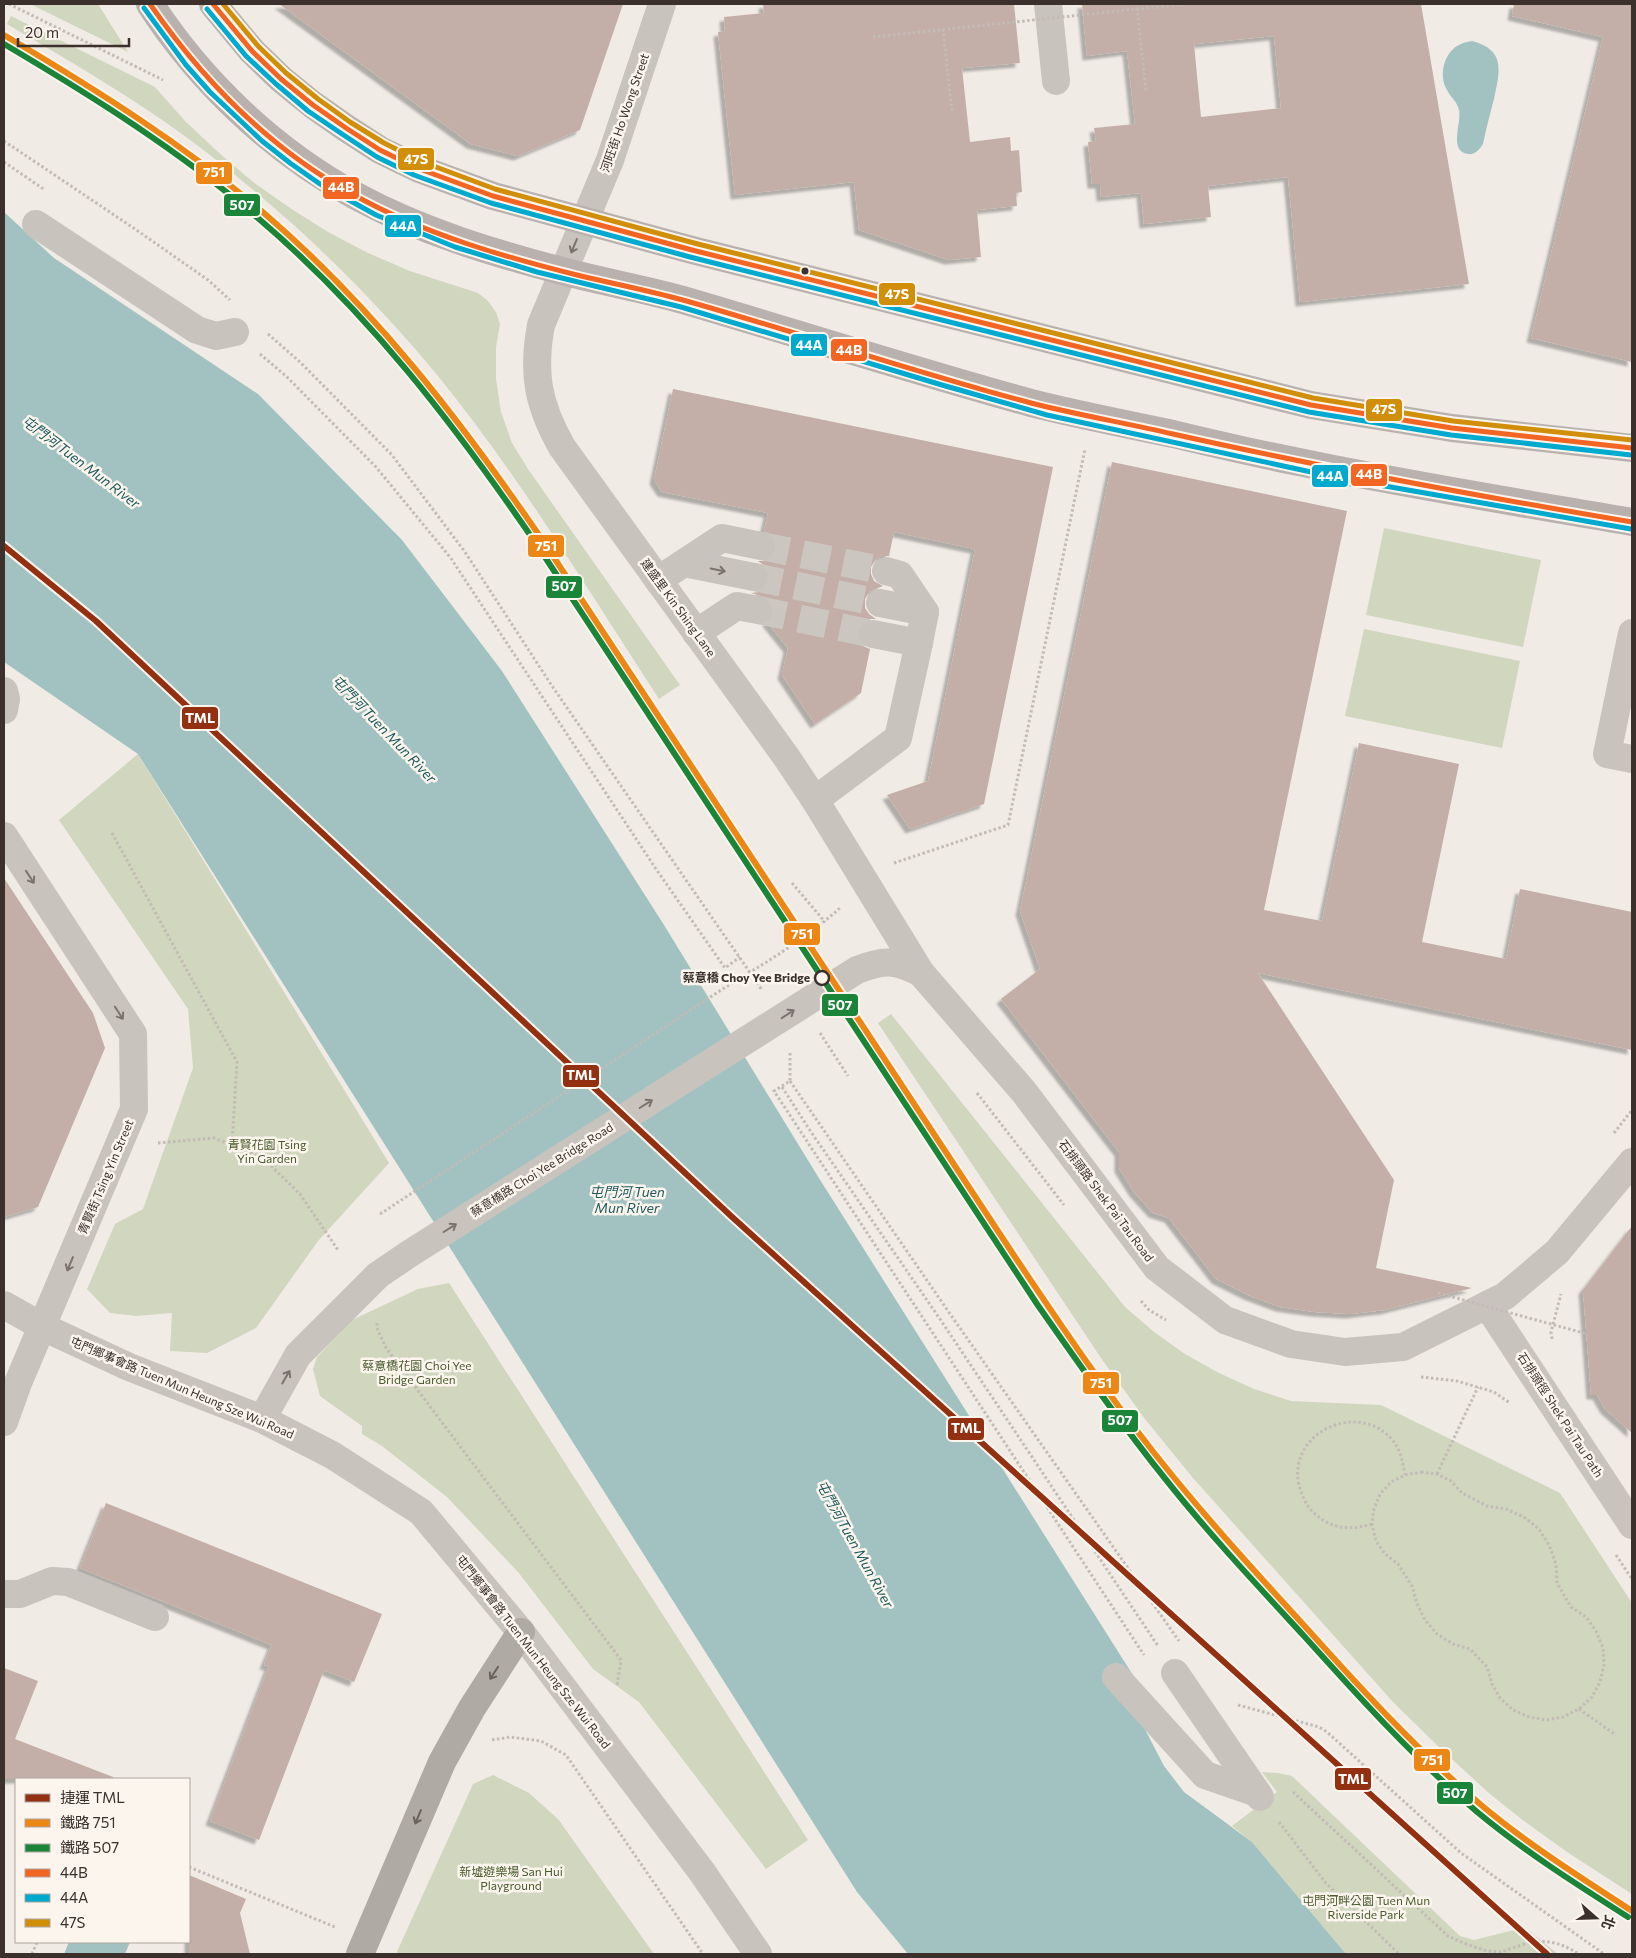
<svg xmlns="http://www.w3.org/2000/svg" width="1636" height="1958" font-family="Commissioner,'Noto Sans TC',sans-serif">
<defs>
<filter id="shadow"><feDropShadow dx="-4.5" dy="4.5" stdDeviation="1" flood-color="#0004"/></filter>
</defs>
<rect width="100%" height="100%" fill="#f0ebe5"/>
<g fill="#d1d6bf">
<path d="M 30,4 L 98,4 L 128,52 Z"/>
<path d="M 11,16 L 155,87 L 185,121 L 218,152 L 253,182 L 290,208 L 328,232 L 368,253 L 410,271 L 478,293 L 488,301 L 496,312 L 500,324 L 496,347 L 496,379 L 501,412 L 512,443 L 528,469 L 680,685 L 659,699 C 588,590 520,477 438,376 C 372,296 297,223 215,159 C 151,108 78,66 7,24 Z"/>
<path d="M 1384,528 L 1541,560 L 1523,647 L 1366,615 Z"/>
<path d="M 1364,629 L 1520,661 L 1502,748 L 1345,716 Z"/>
<path d="M 138,754 L 389,1163 L 318,1241 L 256,1328 L 207,1353 L 170,1351 L 172,1313 L 136,1316 L 110,1313 L 87,1289 L 115,1224 L 143,1209 L 193,1068 L 188,1009 L 59,820 Z"/>
<path d="M 891,1014 L 1125,1307 L 1154,1332 L 1185,1354 L 1219,1373 L 1254,1389 L 1291,1401 L 1381,1405 L 1560,1493 L 1632,1603 L 1632,1894 L 1567,1852 L 1524,1821 L 1490,1794 L 1442,1750 L 1393,1702 L 1193,1478 L 1145,1419 L 1101,1358 L 878,1023 Z"/>
<path d="M 449,1283 L 808,1840 L 766,1869 L 639,1702 L 593,1669 L 518,1572 L 447,1497 L 382,1446 L 362,1434 L 362,1426 L 320,1396 L 313,1369 L 317,1357 L 352,1320 L 418,1289 Z"/>
<path d="M 1262,1772 L 1278,1773 L 1292,1776 L 1460,1936 L 1474,1940 L 1514,1930 L 1529,1931 L 1558,1954 L 1346,1954 L 1252,1842 L 1232,1826 L 1277,1792 Z"/>
<path d="M 493,1775 L 529,1793 L 558,1819 L 654,1954 L 396,1954 L 473,1784 Z"/>
</g>
<g fill="#a1c2c1">
<path d="M 1472,41 C 1506,50 1500,71 1494,99 C 1490,114 1486,129 1483,144 C 1479,150 1475,155 1468,154 C 1448,151 1462,123 1459,110 C 1457,101 1451,98 1447,90 C 1438,75 1444,51 1461,44 C 1464,42 1469,42 1472,41 Z"/>
<path d="M 4,212 L 54,258 L 258,394 L 402,540 L 502,671 L 664,925 L 817,1175 L 1148,1699 L 1136,1712 L 1164,1766 L 1184,1792 L 1252,1842 L 1346,1954 L 908,1954 L 857,1892 L 138,754 L 4,662 Z"/>
<path d="M 69,1942 L 130,1942 L 125,1954 L 64,1954 Z"/>
</g>
<g fill="#c3afa7" fill-rule="evenodd" filter="url(#shadow)">
<path d="M 279,4 L 623,4 L 580,130 L 518,156 L 471,144 Z"/>
<path d="M 763,4 L 1014,4 L 1020,63 L 962,68 L 970,142 L 1010,137 L 1011,151 L 1019,150 L 1022,192 L 1016,193 L 1017,206 L 977,210 L 981,257 L 949,260 L 859,230 L 854,182 L 735,195 L 718,32 L 725,31 L 724,17 L 764,13 Z"/>
<path d="M 1082,4 L 1421,4 L 1469,284 L 1300,302 L 1288,177 L 1208,186 L 1211,217 L 1144,224 L 1141,193 L 1101,197 L 1100,184 L 1092,184 L 1088,142 L 1096,141 L 1094,128 L 1135,124 L 1127,51 L 1087,56 ZM 1274,36 L 1281,108 L 1201,117 L 1194,44 Z"/>
<path d="M 1514,4 L 1632,4 L 1632,362 L 1531,338 L 1603,37 L 1512,16 Z"/>
<path d="M 673,389 L 1053,467 L 984,804 L 910,829 L 887,795 L 928,781 L 975,549 L 894,532 L 889,556 L 882,556 L 876,559 L 871,567 L 871,574 L 874,581 L 883,586 L 869,592 L 865,599 L 865,608 L 869,614 L 876,619 L 867,619 L 861,624 L 858,631 L 858,640 L 863,646 L 870,649 L 861,693 L 815,724 L 782,675 L 788,648 L 767,622 L 773,613 L 773,604 L 768,598 L 751,593 L 759,592 L 766,587 L 769,581 L 769,572 L 765,566 L 758,561 L 766,561 L 773,556 L 776,550 L 776,541 L 771,534 L 764,531 L 768,513 L 662,492 L 654,480 Z"/>
<path d="M 1112,462 L 1347,511 L 1264,910 L 1322,921 L 1359,743 L 1459,764 L 1422,942 L 1506,959 L 1520,889 L 1632,912 L 1632,1050 L 1258,973 L 1394,1180 L 1376,1268 L 1472,1288 L 1385,1310 L 1350,1314 L 1315,1312 L 1280,1307 L 1248,1295 L 1216,1279 L 1169,1218 L 1153,1213 L 1134,1192 L 1119,1168 L 1119,1152 L 1001,999 L 1040,969 L 1020,911 Z"/>
<path d="M 4,878 L 93,1013 L 105,1048 L 38,1207 L 4,1217 Z"/>
<path d="M 1632,1226 L 1632,1433 L 1605,1409 L 1597,1395 L 1591,1395 L 1583,1290 Z"/>
<path d="M 106,1503 L 382,1614 L 354,1682 L 324,1670 L 259,1840 L 210,1821 L 269,1666 L 264,1665 L 272,1645 L 80,1568 Z"/>
<path d="M 4,1668 L 38,1681 L 15,1739 L 113,1777 L 113,1779 L 4,1779 Z"/>
<path d="M 189,1875 L 246,1899 L 240,1913 L 250,1954 L 189,1954 Z"/>
</g>
<g fill="none" stroke-linecap="round" stroke-linejoin="round">
<g stroke="#ccc6c0" stroke-width="28" stroke-dasharray="28 14" stroke-linecap="butt">
<path d="M 761,546 L 886,571"/>
<path d="M 754,577 L 880,603"/>
<path d="M 758,610 L 873,634"/>
</g>
<g stroke="#c2bbb6" stroke-width="3" stroke-dasharray="2.5 2.5" stroke-linecap="butt">
<path d="M 9,4 L 163,80"/>
<path d="M 1137,8 L 1146,91"/>
<path d="M 943,29 L 952,112"/>
<path d="M 4,141 L 135,229 L 208,280 L 230,300"/>
<path d="M 4,162 L 45,190"/>
<path d="M 268,334 L 300,362 L 392,455 L 465,552 L 552,686 L 762,990"/>
<path d="M 260,354 L 287,377 L 376,467 L 450,557 L 656,869 L 725,968 L 740,957"/>
<path d="M 112,833 L 237,1062 L 232,1145"/>
<path d="M 894,863 L 1008,825 L 1085,449"/>
<path d="M 792,883 L 825,922"/>
<path d="M 820,1033 L 848,1076"/>
<path d="M 790,1053 L 790,1081 L 774,1091 L 1144,1655"/>
<path d="M 790,1081 L 948,1311 L 1179,1641"/>
<path d="M 782,1087 L 811,1132 L 940,1319 L 1158,1646"/>
<path d="M 977,1093 L 1064,1205"/>
<path d="M 1614,1133 L 1632,1110"/>
<path d="M 158,1143 L 214,1138 L 247,1151 L 268,1163 L 300,1194 L 338,1250"/>
<path d="M 380,1214 L 718,992 C 760,966 805,940 841,907"/>
<path d="M 1141,1301 L 1149,1310 L 1166,1320"/>
<path d="M 377,1323 L 377,1328 L 386,1348 L 621,1660 L 617,1686"/>
<path d="M 1552,1339 L 1551,1332 L 1561,1294"/>
<path d="M 1421,1377 L 1457,1381 L 1494,1392 L 1510,1403"/>
<path d="M 1421,1472 L 1437,1474 L 1451,1481 L 1462,1493 L 1487,1506 L 1506,1509 L 1524,1517 L 1539,1529 L 1549,1545 L 1556,1564 L 1557,1583 L 1571,1607 L 1586,1617 L 1596,1631 L 1603,1648 L 1604,1665 L 1600,1682 L 1592,1697 L 1579,1709 L 1563,1717 L 1546,1720 L 1529,1717 L 1513,1710 L 1500,1698 L 1492,1684 L 1487,1667 L 1470,1649 L 1453,1644 L 1437,1634 L 1425,1620 L 1417,1604 L 1412,1586 L 1398,1564 L 1385,1554 L 1376,1541 L 1372,1524 L 1374,1509 L 1380,1494 L 1391,1482 L 1405,1475 Z"/>
<path d="M 1437,1474 L 1478,1387"/>
<path d="M 1372,1524 C 1351,1530 1333,1530 1315,1514 C 1306,1506 1302,1496 1299,1485 C 1287,1431 1361,1399 1394,1442 C 1401,1452 1403,1463 1405,1475"/>
<path d="M 1616,1555 L 1632,1579"/>
<path d="M 1238,1705 L 1319,1727 L 1327,1732 L 1461,1853 L 1604,1954"/>
<path d="M 1579,1709 L 1616,1735"/>
<path d="M 492,1740 L 510,1737 L 541,1741 L 566,1755 L 703,1954"/>
<path d="M 1293,1792 L 1448,1936 C 1464,1943 1482,1952 1500,1952 C 1506,1951 1513,1947 1519,1946 C 1544,1938 1557,1941 1579,1954"/>
<path d="M 1279,1822 L 1325,1882 L 1399,1954"/>
<path d="M 189,1867 L 335,1927"/>
<path d="M 32,1954 L 37,1942"/>
</g>
<g stroke="#c9c3be" stroke-width="28">
<path d="M 662,4 L 610,160 L 541,325 C 532,373 538,405 562,447 L 787,758 L 815,800 L 921,973 L 1024,1092 L 1157,1268 L 1225,1320 L 1291,1344 L 1345,1352 L 1403,1347 L 1505,1296 L 1557,1252 L 1632,1162"/>
<path d="M 1048,4 L 1056,81"/>
<path d="M 36,224 L 197,330 L 216,336 L 235,332"/>
<path d="M 684,563 L 722,538 L 761,546"/>
<path d="M 886,571 L 900,575 L 925,612"/>
<path d="M 658,580 L 684,563 L 754,577"/>
<path d="M 696,633 L 737,606 L 758,610"/>
<path d="M 1632,633 L 1607,754 L 1632,759"/>
<path d="M 873,634 L 919,643 L 925,612 L 880,603"/>
<path d="M 4,691 L 6,699 L 4,710"/>
<path d="M 815,800 L 898,738 L 919,643"/>
<path d="M 4,836 L 133,1034 L 134,1109 L 18,1383 L 4,1422"/>
<path d="M 4,1305 L 43,1327 L 129,1367 L 262,1419 L 332,1455 L 421,1512 L 521,1632 L 702,1872 L 758,1954"/>
<path d="M 1487,1305 L 1632,1525"/>
<path d="M 262,1419 L 298,1355 L 378,1275 L 409,1254 L 857,970 C 884,959 896,960 921,973"/>
<path d="M 4,1594 L 20,1594 L 52,1581 L 68,1582 L 155,1617"/>
<path d="M 1175,1673 L 1260,1797"/>
<path d="M 1116,1677 L 1205,1775 L 1257,1793"/>
</g>
<g stroke="#b8b1ad" stroke-width="28">
<path d="M 150,4 C 201,82 272,150 354,195 C 420,231 493,253 566,272 C 604,282 644,289 683,300 C 799,334 915,371 1031,403 C 1078,415 1126,424 1173,434 C 1215,444 1257,454 1299,462 C 1409,485 1521,503 1632,522"/>
<path d="M 213,4 L 252,51 L 281,79 L 313,105 L 346,128 L 380,150 L 417,168 L 493,196 L 692,250 L 1311,405 L 1452,428 L 1632,448"/>
</g>
<path stroke="#afaaa4" stroke-width="28" d="M 360,1954 L 442,1762 L 472,1708 L 521,1632"/>
<g stroke="#c2bbb6" stroke-width="3" stroke-dasharray="2.5 2.5" stroke-linecap="butt">
<path d="M 873,37 L 1184,4"/>
<path d="M 1438,1293 L 1587,1334"/>
</g>
<defs>
<g id="bus-1">
<path d="M 150,4 C 204,82 270,149 354,195 C 424,234 504,257 581,276 C 615,284 650,291 683,300 C 800,333 914,372 1031,403 C 1078,415 1126,423 1173,434 C 1325,468 1478,496 1632,522"/>
<path d="M 213,4 L 252,51 L 281,79 L 313,105 L 346,128 L 380,150 L 417,168 L 493,196 L 692,250 L 1311,405 L 1452,428 L 1632,448"/>
</g>
<g id="bus-2">
<path d="M 144,8 L 186,65 L 210,92 L 262,141 L 290,163 L 320,184 L 376,215 L 455,247 L 537,272 L 681,307 L 942,385 L 1047,415 L 1339,478 L 1631,529"/>
<path d="M 207,9 L 246,56 L 276,84 L 308,111 L 342,134 L 377,157 L 414,175 L 491,203 L 690,257 L 1309,412 L 1451,435 L 1631,455"/>
</g>
<path id="bus-3" d="M 223,4 L 258,46 L 286,73 L 318,99 L 350,122 L 384,143 L 420,161 L 495,189 L 694,243 L 1313,398 L 1453,421 L 1632,440"/>
</defs>
<use href="#bus-1" stroke="#fbf5ee" stroke-width="9"/>
<use href="#bus-2" stroke="#fbf5ee" stroke-width="9"/>
<use href="#bus-3" stroke="#fbf5ee" stroke-width="9"/>
<use href="#bus-1" stroke="#f26522" stroke-width="5"/>
<use href="#bus-2" stroke="#00a9ce" stroke-width="5"/>
<use href="#bus-3" stroke="#d18e09" stroke-width="5"/>
<defs>
<path id="rail-1" d="M 4,35 C 95,89 185,145 265,214 C 374,308 460,420 541,538 L 1015,1257 C 1060,1324 1105,1391 1155,1454 C 1204,1516 1257,1574 1310,1632 C 1364,1692 1418,1751 1480,1804 C 1527,1844 1580,1877 1632,1911"/>
<path id="rail-2" d="M 4,44 C 92,96 180,151 259,219 C 368,312 454,424 535,542 L 1037,1304 C 1079,1364 1121,1424 1167,1481 C 1210,1535 1257,1585 1304,1636 C 1359,1697 1414,1758 1476,1811 C 1524,1851 1576,1884 1628,1917"/>
</defs>
<use href="#rail-1" stroke="#fbf5ee" stroke-width="10"/>
<use href="#rail-2" stroke="#fbf5ee" stroke-width="10"/>
<use href="#rail-1" stroke="#ec8715" stroke-width="6"/>
<use href="#rail-2" stroke="#1a8539" stroke-width="6"/>
<defs>
<path id="metro-1" d="M 4,546 L 96,621 L 731,1216 L 1547,1954"/>
</defs>
<use href="#metro-1" stroke="#fbf5ee" stroke-width="10"/>
<use href="#metro-1" stroke="#923011" stroke-width="6"/>
</g>
<defs><path id="oneway-shaft" d="M-6 0H5M1.5-3L5.5 0L1.5 3" fill="none" stroke-width="1.6" stroke-linecap="round" stroke-linejoin="round" transform="scale(1.25)"/></defs>
<g stroke="#7b726d">
<use href="#oneway-shaft" transform="translate(574 246) rotate(113)"/>
<use href="#oneway-shaft" transform="translate(718 570) rotate(12)"/>
<use href="#oneway-shaft" transform="translate(30 877) rotate(57)"/>
<use href="#oneway-shaft" transform="translate(119 1013) rotate(57)"/>
<use href="#oneway-shaft" transform="translate(788 1014) rotate(-33)"/>
<use href="#oneway-shaft" transform="translate(646 1104) rotate(-32)"/>
<use href="#oneway-shaft" transform="translate(450 1228) rotate(-32)"/>
<use href="#oneway-shaft" transform="translate(70 1264) rotate(113)"/>
<use href="#oneway-shaft" transform="translate(286 1377) rotate(-60)"/>
</g>
<g stroke="#69615b">
<use href="#oneway-shaft" transform="translate(494 1673) rotate(123)"/>
<use href="#oneway-shaft" transform="translate(418 1817) rotate(113)"/>
</g>
<circle fill="#3b302b" stroke="#fbf5ee" stroke-width="2" cx="805" cy="271" r="4.5"/>
<circle fill="#fbf5ee" stroke="#3b302b" stroke-width="2.5" cx="822" cy="978" r="7"/>
<g text-anchor="middle" stroke-width="5" stroke-linejoin="round" paint-order="stroke">
<g font-size="12" fill="#3b302b" stroke="#fbf5ee">
<text transform="translate(625 113) rotate(-71)" y="4">河旺街 Ho Wong Street</text>
<text transform="translate(678 608) rotate(54)" y="4">建盛里 Kin Shing Lane</text>
<text transform="translate(542 1170) rotate(-32)" y="4">蔡意橋路 Choi Yee Bridge Road</text>
<text transform="translate(106 1177) rotate(-67)" y="4">青賢街 Tsing Yin Street</text>
<text transform="translate(1106 1201) rotate(53)" y="4">石排頭路 Shek Pai Tau Road</text>
<text transform="translate(182 1388) rotate(23)" y="4">屯門鄉事會路 Tuen Mun Heung Sze Wui Road</text>
<text transform="translate(1560 1415) rotate(57)" y="4">石排頭徑 Shek Pai Tau Path</text>
<text transform="translate(533 1652) rotate(52)" y="4">屯門鄉事會路 Tuen Mun Heung Sze Wui Road</text>
</g>
<g font-size="12" font-weight="bold" fill="#3b302b" stroke="#fbf5ee" text-anchor="end">
<text x="810" y="982">蔡意橋 Choy Yee Bridge</text>
</g>
<g font-size="12" fill="#4a5a2e" stroke="#fbf5ee">
<text x="267" y="1149">青賢花園 Tsing<tspan x="267" dy="14">Yin Garden</tspan></text>
<text x="417" y="1370">蔡意橋花園 Choi Yee<tspan x="417" dy="14">Bridge Garden</tspan></text>
<text x="511" y="1876">新墟遊樂場 San Hui<tspan x="511" dy="14">Playground</tspan></text>
<text x="1366" y="1905">屯門河畔公園 Tuen Mun<tspan x="1366" dy="14">Riverside Park</tspan></text>
</g>
<g font-size="14" font-style="italic" fill="#1f5a5e" stroke="#fbf5ee">
<text transform="translate(81 462) rotate(37)" y="5">屯門河 Tuen Mun River</text>
<text transform="translate(384 729) rotate(46)" y="5">屯門河 Tuen Mun River</text>
<text x="627" y="1197">屯門河 Tuen<tspan x="627" dy="16">Mun River</tspan></text>
<text transform="translate(855 1544) rotate(61)" y="5">屯門河 Tuen Mun River</text>
</g>
</g>
<g stroke="#fbf5ee" stroke-width="2">
<rect x="397" y="147" width="38" height="24" rx="5" fill="#d18e09"/>
<rect x="195" y="161" width="38" height="24" rx="5" fill="#ec8715"/>
<rect x="322" y="176" width="38" height="24" rx="5" fill="#f26522"/>
<rect x="223" y="193" width="38" height="24" rx="5" fill="#1a8539"/>
<rect x="384" y="214" width="38" height="24" rx="5" fill="#00a9ce"/>
<rect x="878" y="282" width="38" height="24" rx="5" fill="#d18e09"/>
<rect x="790" y="333" width="38" height="24" rx="5" fill="#00a9ce"/>
<rect x="830" y="338" width="38" height="24" rx="5" fill="#f26522"/>
<rect x="1365" y="398" width="38" height="24" rx="5" fill="#d18e09"/>
<rect x="1350" y="463" width="38" height="24" rx="5" fill="#f26522"/>
<rect x="1311" y="464" width="38" height="24" rx="5" fill="#00a9ce"/>
<rect x="527" y="534" width="38" height="24" rx="5" fill="#ec8715"/>
<rect x="545" y="575" width="38" height="24" rx="5" fill="#1a8539"/>
<rect x="181" y="706" width="38" height="24" rx="5" fill="#923011"/>
<rect x="783" y="922" width="38" height="24" rx="5" fill="#ec8715"/>
<rect x="821" y="993" width="38" height="24" rx="5" fill="#1a8539"/>
<rect x="562" y="1064" width="38" height="24" rx="5" fill="#923011"/>
<rect x="1082" y="1371" width="38" height="24" rx="5" fill="#ec8715"/>
<rect x="1101" y="1409" width="38" height="24" rx="5" fill="#1a8539"/>
<rect x="947" y="1417" width="38" height="24" rx="5" fill="#923011"/>
<rect x="1413" y="1748" width="38" height="24" rx="5" fill="#ec8715"/>
<rect x="1334" y="1767" width="38" height="24" rx="5" fill="#923011"/>
<rect x="1436" y="1781" width="38" height="24" rx="5" fill="#1a8539"/>
</g>
<g font-size="14" text-anchor="middle" font-weight="bold" fill="#fff">
<text x="416" y="164">47S</text>
<text x="214" y="177">751</text>
<text x="341" y="192">44B</text>
<text x="242" y="210">507</text>
<text x="403" y="231">44A</text>
<text x="897" y="299">47S</text>
<text x="809" y="350">44A</text>
<text x="849" y="355">44B</text>
<text x="1384" y="414">47S</text>
<text x="1369" y="479">44B</text>
<text x="1330" y="481">44A</text>
<text x="546" y="551">751</text>
<text x="564" y="591">507</text>
<text x="200" y="723">TML</text>
<text x="802" y="939">751</text>
<text x="840" y="1010">507</text>
<text x="581" y="1080">TML</text>
<text x="1101" y="1388">751</text>
<text x="1120" y="1425">507</text>
<text x="966" y="1433">TML</text>
<text x="1432" y="1765">751</text>
<text x="1353" y="1784">TML</text>
<text x="1455" y="1798">507</text>
</g>
<rect width="1636" height="1958" fill="none" stroke="#3b302b" stroke-width="10"/>
<rect x="15" y="1778" width="175" height="165" fill="#fbf5ee" stroke="#aea6a0"/>
<rect x="25" y="1794" width="25" height="8" fill="#923011" stroke="#aea6a0"/>
<text x="60" y="1803" font-size="15" fill="#3b302b">捷運 TML</text>
<rect x="25" y="1819" width="25" height="8" fill="#ec8715" stroke="#aea6a0"/>
<text x="60" y="1828" font-size="15" fill="#3b302b">鐵路 751</text>
<rect x="25" y="1844" width="25" height="8" fill="#1a8539" stroke="#aea6a0"/>
<text x="60" y="1853" font-size="15" fill="#3b302b">鐵路 507</text>
<rect x="25" y="1869" width="25" height="8" fill="#f26522" stroke="#aea6a0"/>
<text x="60" y="1878" font-size="15" fill="#3b302b">44B</text>
<rect x="25" y="1894" width="25" height="8" fill="#00a9ce" stroke="#aea6a0"/>
<text x="60" y="1903" font-size="15" fill="#3b302b">44A</text>
<rect x="25" y="1919" width="25" height="8" fill="#d18e09" stroke="#aea6a0"/>
<text x="60" y="1928" font-size="15" fill="#3b302b">47S</text>
<g transform="translate(1596 1918) rotate(110)" stroke="#fbf5ee" stroke-width="4" paint-order="stroke">
<path d="M0-4L9 19L0 12L-9 19Z" fill="#3b302b"/>
<text y="-8" font-size="14" font-weight="bold" text-anchor="middle" fill="#3b302b">北</text>
</g>
<path d="M18 38v8h111v-8" fill="none" stroke="#3b302b" stroke-width="2.5"/>
<text x="25" y="38" font-size="15" fill="#3b302b" stroke="#fbf5ee" stroke-width="4" paint-order="stroke">20 m</text>
</svg>
